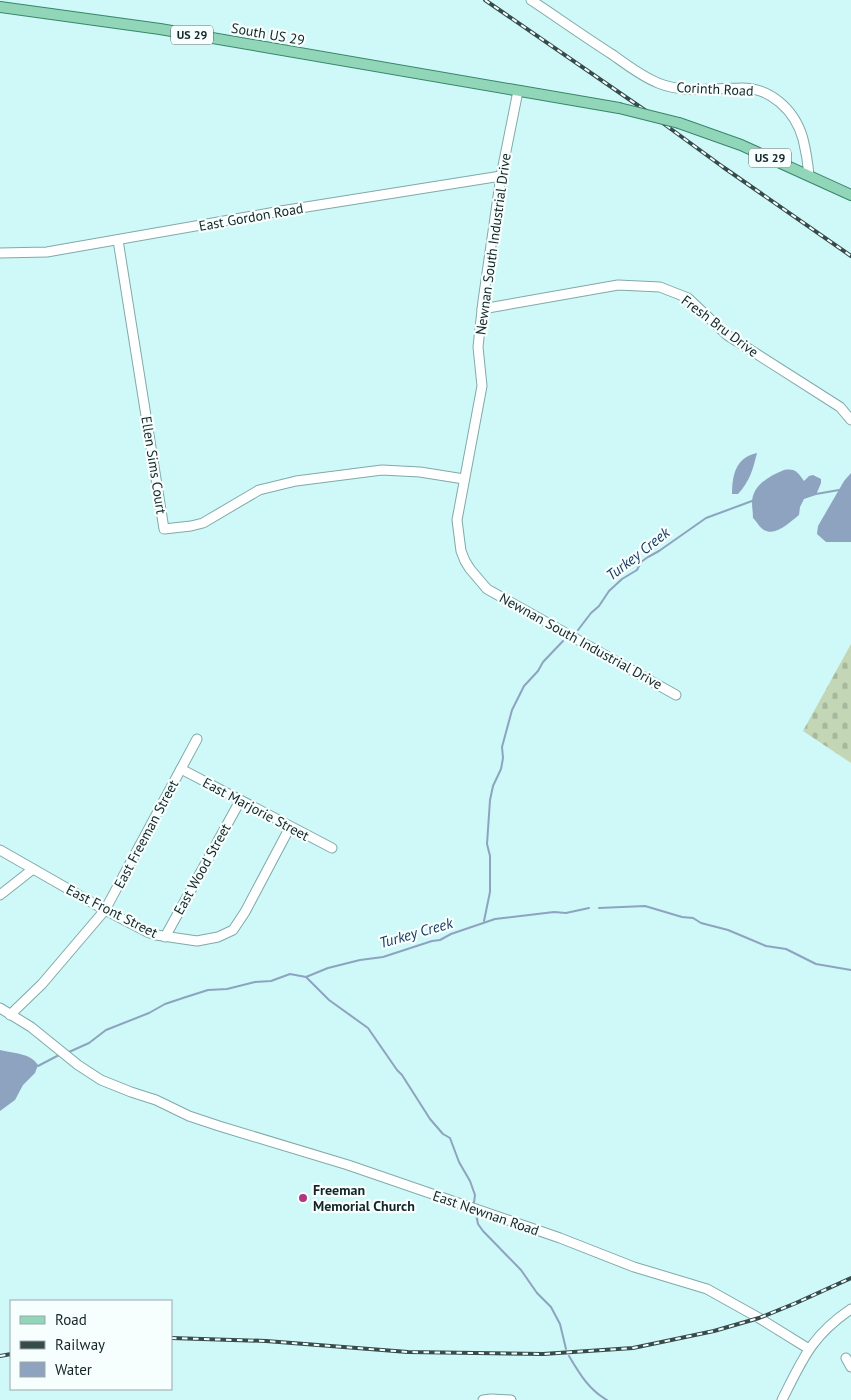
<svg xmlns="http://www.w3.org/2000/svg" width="851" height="1400" font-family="'PT Sans',sans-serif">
<defs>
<pattern id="cemetery-stones" width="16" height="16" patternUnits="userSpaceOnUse" patternTransform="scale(1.25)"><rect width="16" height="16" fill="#c3d6b6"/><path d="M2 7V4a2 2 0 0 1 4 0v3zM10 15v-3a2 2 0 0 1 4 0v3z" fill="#a7b89c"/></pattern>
</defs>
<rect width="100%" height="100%" fill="#cef9f8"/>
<path fill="url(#cemetery-stones)" d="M 851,644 L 851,763 L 803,731 Z"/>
<g fill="#8ea3bf">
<path d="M 757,453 C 753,469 750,481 738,494 L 732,494 C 732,475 736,457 757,453 Z"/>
<path d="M 784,470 C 796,468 798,473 804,481 L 809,476 L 813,475 L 821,479 L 821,483 L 816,495 L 804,499 L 800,507 L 799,515 C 791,521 776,537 764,530 C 760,528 757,522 753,518 C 753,513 752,508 752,502 C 753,484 770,476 784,470 Z"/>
<path d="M 851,473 L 851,542 L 826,542 L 817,534 L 818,526 L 844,481 Z"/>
<path d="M 0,1050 C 12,1053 31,1053 38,1065 L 35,1073 L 23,1085 L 15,1100 L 0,1111 Z"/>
</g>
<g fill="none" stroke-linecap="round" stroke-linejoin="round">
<g stroke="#8ea3bf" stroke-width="2">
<path d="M 816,494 L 839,490"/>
<path d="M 578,630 L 591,613 L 599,606 L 609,591 L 622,579 L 637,570 L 641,562 L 648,557 L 659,551 L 706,518 L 752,501"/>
<path d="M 599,908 L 645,906 L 682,917 L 693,918 L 701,923 L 728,930 L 766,946 L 786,949 L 816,964 L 851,970"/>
<path d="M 484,921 L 490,892 L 490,856 L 487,844 L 490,800 L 493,786 L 501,769 L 503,758 L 502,747 L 512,710 L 524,686 L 538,671 L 543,662 L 563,641"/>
<path d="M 306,977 L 329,1000 L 368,1028 L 397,1070 L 402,1075 L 430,1119 L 443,1134 L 450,1138 L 459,1162 L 470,1181 L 475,1195 L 474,1203"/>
<path d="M 69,1052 L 89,1043 L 106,1030 L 149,1013 L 165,1004 L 186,997 L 208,990 L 227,989 L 255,982 L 271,981 L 290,974 L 306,977 L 328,968 L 360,960 L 383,957 L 432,941 L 440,940 L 451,934 L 495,919 L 554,912 L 566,913 L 589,908"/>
<path d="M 38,1066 L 59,1055"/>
<path d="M 476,1214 L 478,1224 L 483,1231 L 521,1270 L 537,1293 L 551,1307 L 560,1324 L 566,1349"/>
<path d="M 569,1356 C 579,1373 589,1390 607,1400"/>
</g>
<defs>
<g id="minor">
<path d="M 531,0 C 558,18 585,37 613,55 C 627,65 641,76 658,83 C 685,94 712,88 740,88 C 770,87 795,110 803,139 C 806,151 808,164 809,176"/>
<path d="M 518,91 L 501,176 L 483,301 L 478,347 L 482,386 L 457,520 L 461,551 L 465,561 L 470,569 L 487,589 L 676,695"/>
<path d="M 118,240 L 164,529 L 191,526 L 203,523 L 259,490 L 296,481 L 382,470 L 420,472 L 464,479"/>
<path d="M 0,253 L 47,252 L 281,211 L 501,176"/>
<path d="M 482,309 L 618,285 L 660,287 L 688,298 L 727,335 L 840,407 L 851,420"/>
<path d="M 181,769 L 332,848"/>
<path d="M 0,850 L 105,910 L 147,932 L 156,935 L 197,941 L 218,937 L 233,930 L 245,912 L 290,827"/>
<path d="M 0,895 L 33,869"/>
<path d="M 165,937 L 240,801"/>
<path d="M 0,1008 L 31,1027 L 78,1065 L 101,1080 L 131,1092 L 156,1100 L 189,1116 L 219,1126 L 348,1165 L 560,1238 L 634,1267 L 707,1289 L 759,1318 L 809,1349"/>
<path d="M 10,1015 L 42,984 L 105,910 L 197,739"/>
<path d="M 846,1358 L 851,1367"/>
<path d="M 483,1400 L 491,1399 L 511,1400"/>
<path d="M 782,1400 C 802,1360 812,1335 851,1309"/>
</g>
<g id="major">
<path d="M 0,7 L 160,29 L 619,108"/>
<path d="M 679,123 L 741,145 L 851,195"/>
</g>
</defs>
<use href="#minor" stroke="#80a9a8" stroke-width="11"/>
<use href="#major" stroke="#378668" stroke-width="12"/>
<use href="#minor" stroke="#fff" stroke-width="9"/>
<use href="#major" stroke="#92d6ba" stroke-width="10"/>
<defs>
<g id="rail">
<path d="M 485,0 L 649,113 L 723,167 L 851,256"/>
<path d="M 171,1338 L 266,1341 L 408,1352 L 543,1354 L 633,1348 L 714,1331 L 759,1318 L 796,1303 L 851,1278"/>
<path d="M 0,1356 L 11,1354"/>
</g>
</defs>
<use href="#rail" stroke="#364b4b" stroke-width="4"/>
<use href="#rail" stroke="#f6fefe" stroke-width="2" stroke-dasharray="5.5" stroke-linecap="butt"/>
<defs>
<path id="major-bridge" d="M 619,108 L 679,123"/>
</defs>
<use href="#major-bridge" stroke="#378668" stroke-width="12" stroke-linecap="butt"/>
<use href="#major-bridge" stroke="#92d6ba" stroke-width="10"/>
</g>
<circle fill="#b33480" stroke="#f6fefe" stroke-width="2" cx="303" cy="1198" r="5"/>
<g text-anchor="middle" stroke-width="4.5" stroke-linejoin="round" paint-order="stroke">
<g fill="#f6fefe" stroke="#586666" stroke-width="1">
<rect x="171" y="25.5" width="42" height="19" rx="4"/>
<rect x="749" y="148.5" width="42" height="19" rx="4"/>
</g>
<g font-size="12" font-weight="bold" fill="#152525">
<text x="192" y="39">US 29</text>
<text x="770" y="162">US 29</text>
</g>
<g font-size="14" fill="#152525" stroke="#f6fefe">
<text transform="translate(268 34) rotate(10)" y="5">South US 29</text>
<text transform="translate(715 89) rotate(3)" y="5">Corinth Road</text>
<text transform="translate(251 217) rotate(-10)" y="5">East Gordon Road</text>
<text transform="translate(493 244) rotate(-82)" y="5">Newnan South Industrial Drive</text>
<text transform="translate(720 326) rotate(37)" y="5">Fresh Bru Drive</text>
<text transform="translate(154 465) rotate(81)" y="5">Ellen Sims Court</text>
<text transform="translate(581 641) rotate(29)" y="5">Newnan South Industrial Drive</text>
<text transform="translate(256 809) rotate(28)" y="5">East Marjorie Street</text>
<text transform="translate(146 834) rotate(-62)" y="5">East Freeman Street</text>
<text transform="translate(202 869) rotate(-61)" y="5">East Wood Street</text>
<text transform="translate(112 911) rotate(27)" y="5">East Front Street</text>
<text transform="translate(486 1213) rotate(19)" y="5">East Newnan Road</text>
</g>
<g font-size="14" font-weight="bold" fill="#152525" stroke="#f6fefe" text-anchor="start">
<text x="313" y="1195">Freeman<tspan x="313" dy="16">Memorial Church</tspan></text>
</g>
<g font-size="15" font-style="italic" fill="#1c3b62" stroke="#f6fefe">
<text transform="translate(638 554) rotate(-38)" y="5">Turkey Creek</text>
<text transform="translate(416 933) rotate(-16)" y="5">Turkey Creek</text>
</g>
</g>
<rect x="10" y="1300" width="162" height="90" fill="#f6fefe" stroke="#9ca7a7"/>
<rect x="20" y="1316" width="25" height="8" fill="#92d6ba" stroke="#9ca7a7"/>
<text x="55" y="1325" font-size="15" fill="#152525">Road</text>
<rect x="20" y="1341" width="25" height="8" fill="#364b4b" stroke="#9ca7a7"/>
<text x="55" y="1350" font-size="15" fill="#152525">Railway</text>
<rect x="20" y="1362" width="25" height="15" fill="#8ea3bf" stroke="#9ca7a7"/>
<text x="55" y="1375" font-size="15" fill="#152525">Water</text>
</svg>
